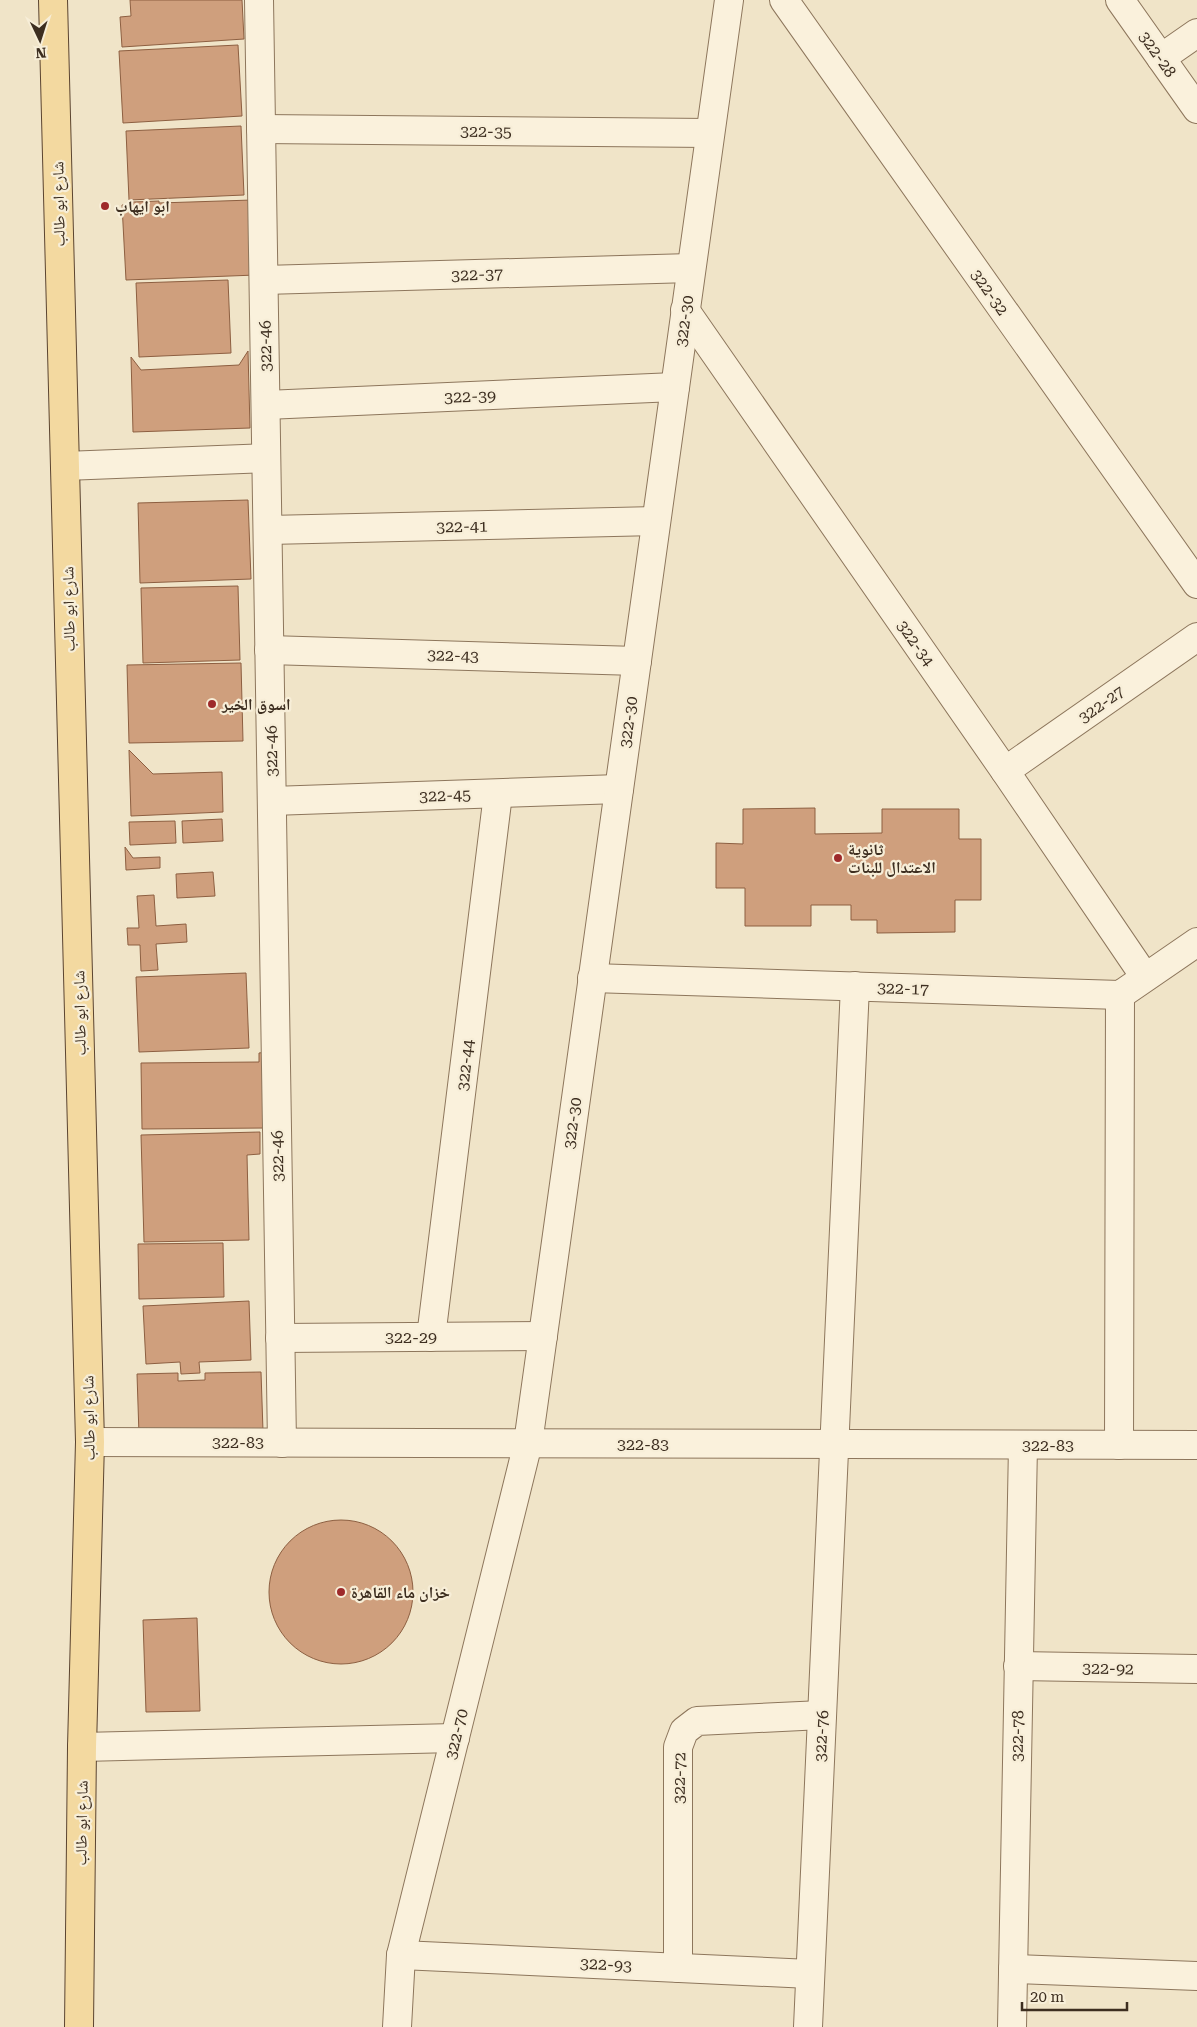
<svg xmlns="http://www.w3.org/2000/svg" width="1197" height="2027" font-family="'Roboto Serif','Noto Naskh Arabic',serif">
<rect width="100%" height="100%" fill="#f0e4c8"/>
<g fill="#cf9f7d" stroke="#8d5f41">
<path d="M 130,0 L 242,0 L 244,39 L 122,47 L 120,17 L 131,16 Z"/>
<path d="M 238,45 L 242,116 L 123,123 L 119,51 Z"/>
<path d="M 241,126 L 244,195 L 129,200 L 126,131 Z"/>
<path d="M 252,200 L 256,275 L 126,280 L 122,205 L 133,205 L 133,202 L 159,201 L 159,203 Z"/>
<path d="M 228,280 L 231,353 L 139,357 L 136,283 Z"/>
<path d="M 248,351 L 250,428 L 133,432 L 131,357 L 141,370 L 239,365 Z"/>
<path d="M 248,500 L 251,579 L 140,583 L 138,503 Z"/>
<path d="M 238,586 L 240,660 L 143,663 L 141,588 Z"/>
<path d="M 241,663 L 243,741 L 129,743 L 127,665 Z"/>
<path d="M 129,750 L 153,774 L 222,772 L 223,812 L 131,816 Z"/>
<path d="M 815,808 L 815,834 L 882,833 L 882,809 L 959,809 L 959,839 L 981,839 L 981,900 L 955,900 L 955,932 L 877,933 L 877,920 L 851,920 L 851,905 L 811,905 L 811,926 L 745,926 L 745,888 L 716,888 L 716,843 L 743,844 L 743,809 Z"/>
<path d="M 222,819 L 223,841 L 183,843 L 182,821 Z"/>
<path d="M 175,821 L 176,843 L 130,845 L 129,822 Z"/>
<path d="M 125,847 L 133,858 L 160,857 L 160,868 L 126,870 Z"/>
<path d="M 213,872 L 215,896 L 177,898 L 176,874 Z"/>
<path d="M 154,895 L 156,926 L 186,924 L 187,942 L 156,944 L 158,970 L 141,971 L 140,945 L 128,945 L 127,928 L 139,928 L 137,896 Z"/>
<path d="M 246,973 L 249,1048 L 139,1052 L 136,977 Z"/>
<path d="M 267,1052 L 267,1128 L 142,1129 L 141,1063 L 259,1062 L 259,1053 Z"/>
<path d="M 260,1132 L 260,1154 L 247,1155 L 249,1240 L 144,1242 L 141,1135 Z"/>
<path d="M 223,1243 L 224,1297 L 139,1299 L 138,1244 Z"/>
<path d="M 249,1301 L 251,1360 L 199,1362 L 200,1373 L 181,1374 L 180,1362 L 146,1364 L 143,1306 Z"/>
<path d="M 261,1372 L 263,1431 L 139,1435 L 137,1374 L 178,1373 L 178,1381 L 205,1380 L 205,1373 Z"/>
<circle cx="341" cy="1592" r="72"/>
<path d="M 197,1618 L 200,1711 L 146,1712 L 143,1620 Z"/>
</g>
<g fill="none" stroke-linecap="round" stroke-linejoin="round">
<defs>
<g id="street">
<path d="M 259,0 L 282,1443"/>
<path d="M 784,0 L 1197,584"/>
<path d="M 1120,0 L 1197,109"/>
<path d="M 1161,58 L 1197,33"/>
<path d="M 261,129 L 710,133"/>
<path d="M 264,280 L 691,268"/>
<path d="M 685,310 L 1005,771 L 1145,977"/>
<path d="M 266,405 L 675,387"/>
<path d="M 65,466 L 266,458"/>
<path d="M 268,530 L 656,521"/>
<path d="M 269,650 L 637,661"/>
<path d="M 1005,771 L 1197,637"/>
<path d="M 272,801 L 619,789"/>
<path d="M 592,978 L 1120,995 L 1197,942"/>
<path d="M 431,1337 L 498,794"/>
<path d="M 280,1338 L 543,1336"/>
<path d="M 90,1442 L 1197,1445"/>
<path d="M 1119,1445 L 1120,995"/>
<path d="M 1018,1666 L 1197,1669"/>
<path d="M 82,1747 L 455,1738"/>
<path d="M 401,1955 L 810,1974"/>
<path d="M 678,1968 L 678,1747 L 684,1731 L 697,1721 L 822,1715"/>
<path d="M 1013,1969 L 1197,1976"/>
<path d="M 397,2027 L 401,1955 L 528,1443 L 729,0"/>
<path d="M 808,2027 L 855,986"/>
<path d="M 1012,2027 L 1023,1445"/>
</g>
<path id="primary" d="M 53,0 L 90,1442 L 82,1747 L 79,2027"/>
</defs>
<use href="#street" stroke="#8d765c" stroke-width="30"/>
<use href="#primary" stroke="#5b4430" stroke-width="30"/>
<use href="#street" stroke="#faf1dc" stroke-width="28"/>
<use href="#primary" stroke="#f3d9a0" stroke-width="28"/>
</g>
<g fill="#9e2a2b" stroke="#f7eed8" stroke-width="2">
<circle cx="105" cy="206" r="5"/>
<circle cx="212" cy="704" r="5"/>
<circle cx="838" cy="858" r="5"/>
<circle cx="341" cy="1592" r="5"/>
</g>
<g text-anchor="middle" stroke-width="4.5" stroke-linejoin="round" paint-order="stroke">
<g font-size="16" fill="#3d2e20" stroke="#f7eed8">
<text transform="translate(1158 54) rotate(55)" y="6">322-28</text>
<text transform="translate(486 131) rotate(1)" y="6">322-35</text>
<text transform="translate(58 204) rotate(-91)" y="6">شارع ابو طالب</text>
<text transform="translate(477 274) rotate(-2)" y="6">322-37</text>
<text transform="translate(990 292) rotate(55)" y="6">322-32</text>
<text transform="translate(684 321) rotate(-82)" y="6">322-30</text>
<text transform="translate(265 346) rotate(-91)" y="6">322-46</text>
<text transform="translate(470 396) rotate(-2)" y="6">322-39</text>
<text transform="translate(462 526) rotate(-1)" y="6">322-41</text>
<text transform="translate(68 609) rotate(-91)" y="6">شارع ابو طالب</text>
<text transform="translate(916 643) rotate(55)" y="6">322-34</text>
<text transform="translate(453 655) rotate(2)" y="6">322-43</text>
<text transform="translate(1101 704) rotate(-35)" y="6">322-27</text>
<text transform="translate(628 722) rotate(-82)" y="6">322-30</text>
<text transform="translate(271 751) rotate(-91)" y="6">322-46</text>
<text transform="translate(445 795) rotate(-2)" y="6">322-45</text>
<text transform="translate(903 988) rotate(2)" y="6">322-17</text>
<text transform="translate(79 1013) rotate(-91)" y="6">شارع ابو طالب</text>
<text transform="translate(465 1065) rotate(-83)" y="6">322-44</text>
<text transform="translate(572 1123) rotate(-82)" y="6">322-30</text>
<text transform="translate(277 1156) rotate(-91)" y="6">322-46</text>
<text x="411" y="1343">322-29</text>
<text transform="translate(88 1418) rotate(-91)" y="6">شارع ابو طالب</text>
<text x="238" y="1448">322-83</text>
<text x="643" y="1450">322-83</text>
<text x="1048" y="1451">322-83</text>
<text transform="translate(1108 1668) rotate(1)" y="6">322-92</text>
<text transform="translate(456 1734) rotate(-76)" y="6">322-70</text>
<text transform="translate(821 1736) rotate(-87)" y="6">322-76</text>
<text transform="translate(1017 1736) rotate(-89)" y="6">322-78</text>
<text transform="translate(679 1778) rotate(-89)" y="6">322-72</text>
<text transform="translate(81 1823) rotate(-89)" y="6">شارع ابو طالب</text>
<text transform="translate(606 1964) rotate(3)" y="6">322-93</text>
</g>
<g font-size="16" font-weight="bold" fill="#3d2e20" stroke="#f7eed8" text-anchor="start">
<text x="115" y="212">ابو ايهاب</text>
<text x="222" y="710">اسوق الخير</text>
<text x="848" y="855">ثانوية<tspan x="848" dy="18">الاعتدال للبنات</tspan></text>
<text x="351" y="1598">خزان ماء القاهرة</text>
</g>
</g>
<g transform="translate(40 40) rotate(176)" stroke="#f7eed8" stroke-width="4" paint-order="stroke">
<path d="M0-4L9 19L0 12L-9 19Z" fill="#3d2e20"/>
<text y="-8" font-size="14" font-weight="bold" text-anchor="middle" fill="#3d2e20">N</text>
</g>
<path d="M1022 2002v8h105v-8" fill="none" stroke="#3d2e20" stroke-width="2.5"/>
<text x="1030" y="2002" font-size="15" fill="#3d2e20" stroke="#f7eed8" stroke-width="4" paint-order="stroke">20 m</text>
</svg>
